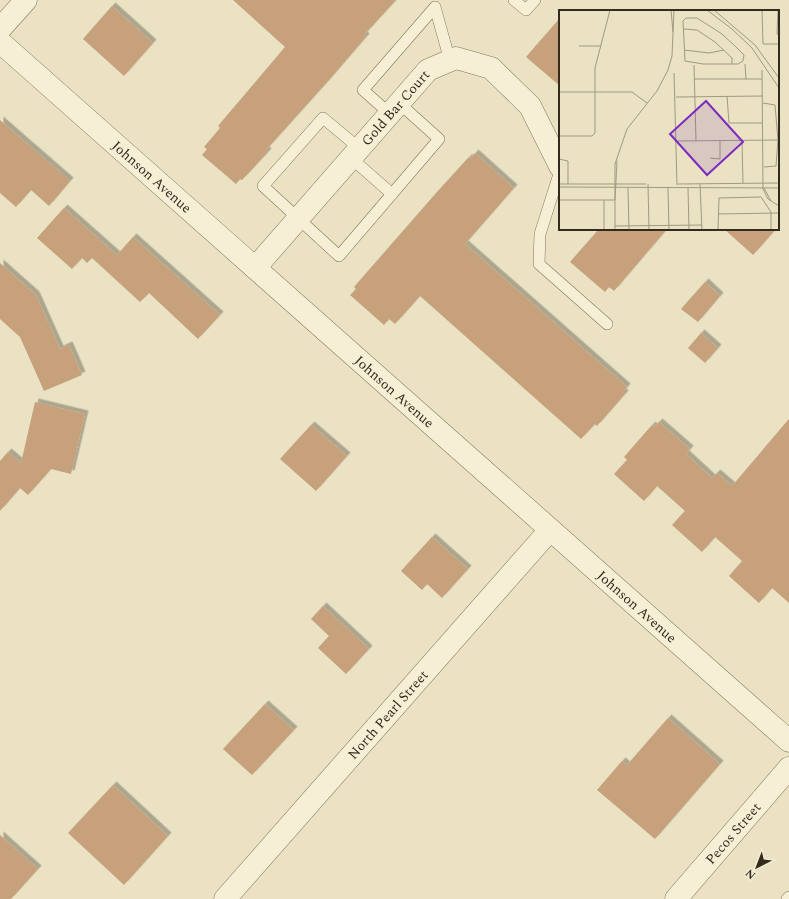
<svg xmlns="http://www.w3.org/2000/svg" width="789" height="899" font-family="Spectral,serif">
<defs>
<filter id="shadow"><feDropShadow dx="3.5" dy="-3.5" stdDeviation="0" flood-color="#0004"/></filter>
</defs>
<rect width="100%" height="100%" fill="#eae2c3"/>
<g fill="#c6a17b" filter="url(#shadow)">
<path d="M 233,0 L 396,0 L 364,35 L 366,37 L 329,80 L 266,150 L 268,152 L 242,180 L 240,179 L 236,184 L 202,155 L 207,149 L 204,147 L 220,128 L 218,126 L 285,47 Z"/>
<path d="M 112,6 L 153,43 L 124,76 L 83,39 Z"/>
<path d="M 560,18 L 560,86 L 526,57 Z"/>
<path d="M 0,120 L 70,181 L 49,206 L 31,190 L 16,207 L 0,193 Z"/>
<path d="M 475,153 L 514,188 L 465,244 L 627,387 L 623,392 L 625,394 L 597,426 L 595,424 L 581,439 L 420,296 L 395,324 L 389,319 L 384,325 L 350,295 L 356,289 L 354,287 L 437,192 L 469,157 L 470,159 Z"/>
<path d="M 64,208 L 117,255 L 133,237 L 220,315 L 198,339 L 149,293 L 140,302 L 92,258 L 87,263 L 82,258 L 72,269 L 37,238 Z"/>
<path d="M 599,229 L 667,229 L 614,291 L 609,287 L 605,292 L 570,262 Z"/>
<path d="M 724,229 L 776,229 L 753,255 Z"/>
<path d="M 0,263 L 36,295 L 60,349 L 69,345 L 82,375 L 44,391 L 20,337 L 0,319 Z"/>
<path d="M 705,282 L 720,296 L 698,322 L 681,309 Z"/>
<path d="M 701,333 L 718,348 L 705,363 L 688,348 Z"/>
<path d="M 35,402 L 85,414 L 71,474 L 51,469 L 28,495 L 20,488 L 0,511 L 0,461 L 8,452 L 21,463 Z"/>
<path d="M 789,419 L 789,603 L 772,588 L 759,603 L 729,576 L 742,561 L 715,537 L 702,552 L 672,525 L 685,511 L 657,486 L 644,501 L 614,474 L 627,460 L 624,457 L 652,425 L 654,427 L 659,422 L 690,449 L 686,454 L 712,478 L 717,473 L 732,486 Z"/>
<path d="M 311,425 L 347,456 L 316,491 L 280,459 Z"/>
<path d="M 432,537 L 468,569 L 442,598 L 427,584 L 422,590 L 401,571 Z"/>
<path d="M 323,606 L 369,649 L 346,674 L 318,648 L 329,636 L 311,619 Z"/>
<path d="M 265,704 L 294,730 L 252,775 L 223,749 Z"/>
<path d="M 668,718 L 720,764 L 655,839 L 597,790 L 622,761 L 627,765 Z"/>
<path d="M 113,785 L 168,836 L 124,885 L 68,833 Z"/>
<path d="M 0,835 L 38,869 L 11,899 L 0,899 Z"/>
</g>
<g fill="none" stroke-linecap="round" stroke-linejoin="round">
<defs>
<g id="lane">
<path d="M 514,0 L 526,10 L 535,0"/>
<path d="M 390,114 L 363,90 L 435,7 L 450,61"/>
<path d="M 359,148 L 323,118 L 263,186 L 339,256 L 439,139 L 399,103"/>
<path d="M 351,158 L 392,194"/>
<path d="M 560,171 L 540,234 L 539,264 L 607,324"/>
<path d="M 787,899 L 789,897"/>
</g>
<g id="street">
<path d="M 0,29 L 26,0"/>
<path id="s1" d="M 0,42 L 789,741"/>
<path id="s2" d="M 255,268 L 428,70 L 456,58 L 491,68 L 530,106 L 560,166"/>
<path id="s3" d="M 225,899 L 550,530"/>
<path id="s4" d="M 676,899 L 789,768"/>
</g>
</defs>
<use href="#lane" stroke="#83745b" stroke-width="12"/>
<use href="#street" stroke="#83745b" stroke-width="23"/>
<use href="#lane" stroke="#f6efd5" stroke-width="11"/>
<use href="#street" stroke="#f6efd5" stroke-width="22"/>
</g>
<g text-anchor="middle" stroke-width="3" stroke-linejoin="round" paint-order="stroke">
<g font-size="14" fill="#342b1e" stroke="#f2ecd2">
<text dy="5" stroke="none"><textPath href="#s2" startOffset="213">Gold Bar Court</textPath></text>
<text dy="5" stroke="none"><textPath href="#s1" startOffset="203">Johnson Avenue</textPath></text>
<text dy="5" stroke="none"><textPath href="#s1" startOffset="527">Johnson Avenue</textPath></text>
<text dy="5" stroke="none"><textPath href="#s1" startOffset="851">Johnson Avenue</textPath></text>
<text dy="5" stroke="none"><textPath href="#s3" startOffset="246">North Pearl Street</textPath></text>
<text dy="5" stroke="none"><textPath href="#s4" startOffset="87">Pecos Street</textPath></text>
</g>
</g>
<g transform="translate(559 10)">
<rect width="220" height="220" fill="#eae2c3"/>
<path fill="none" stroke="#a19981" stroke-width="1" d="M 112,0 L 114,22M 148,0 L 173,19 L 193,38 L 220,78M 155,0 L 196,35 L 220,68M 203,0 L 204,34 L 220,34M 219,0 L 218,24 L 220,25M 138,8 L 163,24 L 177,37 L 185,45 L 184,51 L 179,54 L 144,54 L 126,51 L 124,11 L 127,8 ZM 125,19 L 138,20 L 156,32 L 173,48 L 173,54M 20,36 L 42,36M 125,40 L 150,43 L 165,40M 186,54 L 187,69M 135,55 L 137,131M 203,60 L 204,179 L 209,189 L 220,196M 115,63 L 118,175M 135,69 L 203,69M 0,82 L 73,82 L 88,93M 168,86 L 170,113 L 204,113M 117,87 L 204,86M 204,93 L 216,95 L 219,130 L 217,156 L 205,157M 0,126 L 33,126 L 36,123 L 36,58 L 51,0M 116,131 L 219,130M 183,131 L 184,173M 151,148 L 161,149 L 161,131M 0,149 L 9,151 L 9,174M 0,174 L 87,174M 89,174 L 90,220M 119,174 L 220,173M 141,174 L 143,220M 0,177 L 220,178M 69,178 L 70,220M 109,178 L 110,220M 129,178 L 130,220M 205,178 L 212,191M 0,190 L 56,190M 45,190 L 45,220M 56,190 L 58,151M 159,204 L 220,203M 56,216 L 143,215M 56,220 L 56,154 L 68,119 L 98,81 L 109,60 L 113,46 L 115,0M 159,220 L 160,188 L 202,187 L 212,202 L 212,220"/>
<path fill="#7b2cbf" fill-opacity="0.15" stroke="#7b2cbf" stroke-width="2" d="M 147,91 L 184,132 L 148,165 L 111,124 Z"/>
<rect width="220" height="220" fill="none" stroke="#342b1e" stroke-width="2"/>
</g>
<g transform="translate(757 867) rotate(222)" stroke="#f2ecd2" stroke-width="3" paint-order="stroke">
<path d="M0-3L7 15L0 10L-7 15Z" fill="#342b1e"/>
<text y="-6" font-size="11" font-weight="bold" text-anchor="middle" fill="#342b1e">N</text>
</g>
</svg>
